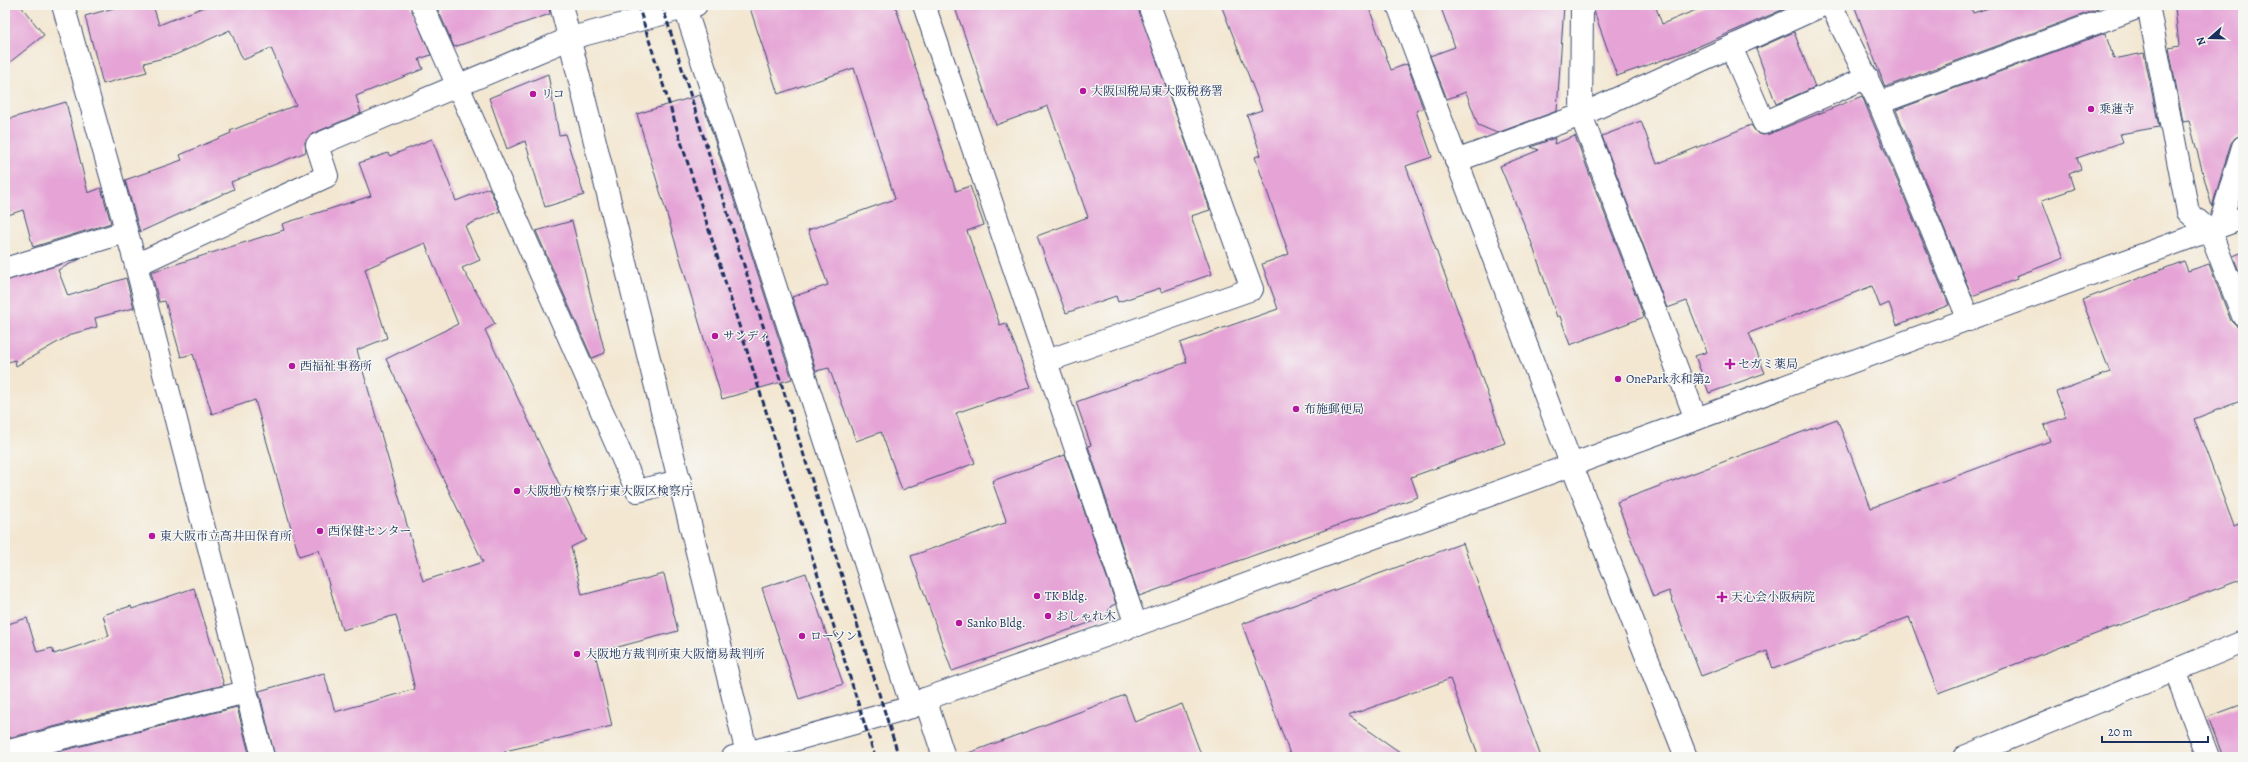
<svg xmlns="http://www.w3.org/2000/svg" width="2248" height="762" font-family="Alegreya,'Noto Serif JP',serif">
<rect width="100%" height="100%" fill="#f6f6f2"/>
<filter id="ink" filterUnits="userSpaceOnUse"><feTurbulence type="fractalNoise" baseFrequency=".025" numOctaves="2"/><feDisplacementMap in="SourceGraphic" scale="8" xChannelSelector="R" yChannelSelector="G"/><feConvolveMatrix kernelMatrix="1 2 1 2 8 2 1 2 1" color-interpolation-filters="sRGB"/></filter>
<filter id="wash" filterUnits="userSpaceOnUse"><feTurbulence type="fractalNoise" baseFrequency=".012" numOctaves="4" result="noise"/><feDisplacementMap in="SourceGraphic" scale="16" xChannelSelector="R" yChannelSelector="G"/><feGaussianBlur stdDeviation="0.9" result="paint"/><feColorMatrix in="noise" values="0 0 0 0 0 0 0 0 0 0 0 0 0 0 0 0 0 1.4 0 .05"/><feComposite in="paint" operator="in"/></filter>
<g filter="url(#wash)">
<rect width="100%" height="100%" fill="#f3e7d2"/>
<g id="blocks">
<g fill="#e5a3d6" fill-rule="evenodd">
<path d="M 5,5 L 20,5 L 44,35 L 5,66 Z"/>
<path d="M 125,5 L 153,5 L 159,25 L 209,5 L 410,5 L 431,55 L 419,59 L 423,69 L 356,96 L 361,113 L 312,134 L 305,142 L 306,152 L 231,182 L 234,189 L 140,232 L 125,180 L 182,160 L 180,155 L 231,133 L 230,131 L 296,105 L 271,48 L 243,60 L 230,30 L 175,55 L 144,63 L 147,72 L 103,84 L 85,16 Z"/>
<path d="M 436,5 L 549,5 L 550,14 L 454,47 Z"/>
<path d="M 749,5 L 895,5 L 956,191 L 970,186 L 984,225 L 967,231 L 1000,325 L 1006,323 L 1031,387 L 956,413 L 975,463 L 902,490 L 881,432 L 856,441 L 829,368 L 816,371 L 792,297 L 828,285 L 808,230 L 895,199 L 854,68 L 778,94 Z"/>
<path d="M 954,5 L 1137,5 L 1210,210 L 1191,216 L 1212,274 L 1161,292 L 1160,288 L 1118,302 L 1116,296 L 1066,313 L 1037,236 L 1088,217 L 1048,106 L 996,125 Z"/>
<path d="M 1221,5 L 1368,5 L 1391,70 L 1407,64 L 1423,108 L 1416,111 L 1432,157 L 1406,166 L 1505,443 L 1411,477 L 1418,497 L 1139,596 L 1088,446 L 1091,445 L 1076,402 L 1187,362 L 1180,343 L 1278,309 L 1262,264 L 1289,254 L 1255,157 L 1261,155 L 1247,115 L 1262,110 Z"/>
<path d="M 1440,5 L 1564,5 L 1557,111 L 1497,133 L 1478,125 L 1466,92 L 1447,99 L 1430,56 L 1455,47 Z"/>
<path d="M 1594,5 L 1655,5 L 1662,24 L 1708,5 L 1793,5 L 1688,51 L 1617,76 L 1594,11 Z"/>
<path d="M 1854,5 L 1970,5 L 1973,13 L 1998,5 L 2097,5 L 2098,9 L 1885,87 Z"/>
<path d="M 2203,5 L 2243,5 L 2243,127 L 2241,135 L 2235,138 L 2231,143 L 2212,207 L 2189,121 L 2183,122 L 2169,48 L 2179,46 L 2175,8 Z"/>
<path d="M 1794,32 L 1815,87 L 1776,104 L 1756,49 Z"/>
<path d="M 2105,33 L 2114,59 L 2144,53 L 2159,127 L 2120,134 L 2123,142 L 2077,158 L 2081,169 L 2069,174 L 2074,189 L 2042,200 L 2064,258 L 2016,276 L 2017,279 L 1972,296 L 1896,110 Z"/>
<path d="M 548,74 L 559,135 L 565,134 L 584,195 L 545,207 L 525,141 L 507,149 L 489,98 Z"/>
<path d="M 700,95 L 792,379 L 722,399 L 637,114 Z"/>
<path d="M 1862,96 L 1949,305 L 1897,325 L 1889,303 L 1880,307 L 1872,286 L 1749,333 L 1765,373 L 1709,393 L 1695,356 L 1707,352 L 1687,301 L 1667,308 L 1602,136 L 1641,121 L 1657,164 L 1751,125 L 1757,133 L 1763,135 L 1769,134 Z"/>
<path d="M 66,102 L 88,193 L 101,188 L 111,223 L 33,247 L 23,210 L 5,216 L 5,120 Z"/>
<path d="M 1575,136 L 1644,317 L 1570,345 L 1560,316 L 1557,317 L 1531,241 L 1500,166 L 1539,150 L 1531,147 L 1555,138 L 1554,144 Z"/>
<path d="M 432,139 L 456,201 L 489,188 L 500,211 L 465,226 L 480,260 L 462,268 L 495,324 L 485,330 L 586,540 L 571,547 L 582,595 L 664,574 L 678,631 L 595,653 L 612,726 L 505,751 L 507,757 L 275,757 L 259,691 L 324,673 L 335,712 L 415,689 L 396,615 L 342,630 L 319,550 L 299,556 L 255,400 L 212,414 L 193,354 L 181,357 L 165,301 L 159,302 L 151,272 L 284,230 L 282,224 L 371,196 L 359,163 L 388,153 L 390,156 ZM 425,243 L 458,324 L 386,359 L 483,562 L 423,581 L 357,350 L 387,338 L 365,269 Z"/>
<path d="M 572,221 L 605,353 L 592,358 L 536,231 Z"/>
<path d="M 2243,252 L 2243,281 L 2233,256 Z"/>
<path d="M 82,258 L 58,270 L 68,296 L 126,278 L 134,308 L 95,318 L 97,327 L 72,334 L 16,366 L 15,360 L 5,363 L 5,281 Z"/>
<path d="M 2184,261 L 2188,271 L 2209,264 L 2231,321 L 2236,326 L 2243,328 L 2243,400 L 2194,419 L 2234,526 L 2243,522 L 2243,579 L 1938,693 L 1909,617 L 1773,669 L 1767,651 L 1701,676 L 1669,591 L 1653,597 L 1617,502 L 1837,419 L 1871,508 L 2050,441 L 2044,425 L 2066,417 L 2056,392 L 2110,372 L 2082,300 Z"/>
<path d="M 1065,455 L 1116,604 L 1111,606 L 1106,617 L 952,671 L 911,556 L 1005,523 L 1006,520 L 992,481 Z"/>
<path d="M 1463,543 L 1541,757 L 1479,757 L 1450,679 L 1348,716 L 1407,757 L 1291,757 L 1242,624 Z"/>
<path d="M 806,573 L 843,684 L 799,699 L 762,588 Z"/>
<path d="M 194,588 L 224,685 L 8,738 L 5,729 L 5,625 L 27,618 L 37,652 L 52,648 L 54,654 L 109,636 L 103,615 L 131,606 L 132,609 Z"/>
<path d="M 1125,695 L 1135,722 L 1182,704 L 1202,757 L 966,757 L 966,754 Z"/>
<path d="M 2243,704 L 2243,757 L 2223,757 L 2208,717 Z"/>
<path d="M 237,707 L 250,757 L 37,757 Z"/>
</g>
</g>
</g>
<g filter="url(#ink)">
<use href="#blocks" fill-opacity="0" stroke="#3b4b6f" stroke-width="1"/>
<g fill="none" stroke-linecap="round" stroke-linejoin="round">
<defs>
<g id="minor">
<path d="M 63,5 L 136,265 L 263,757"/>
<path d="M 422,5 L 637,491 L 680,481"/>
<path d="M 561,5 L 748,757"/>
<path d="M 684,5 L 912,707"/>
<path d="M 924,5 L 1136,625"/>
<path d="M 1398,5 L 1572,466 L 1686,757"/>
<path d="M 1582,5 L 1581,115 L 1696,419"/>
<path d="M 1831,5 L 1879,103 L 1969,320"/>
<path d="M 2148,5 L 2188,212 L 2210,231 L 2243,316"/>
<path d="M 1731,47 L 1764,123 L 1867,77"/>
<path d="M 1879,103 L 2145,5"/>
<path d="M 1456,161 L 1581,115 L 1823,5"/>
<path d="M 2219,227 L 2243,147"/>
<path d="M 136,265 L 327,176 L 317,145 L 571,38 L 696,5"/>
<path d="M 5,269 L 125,232"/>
<path d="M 1047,361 L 1252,289 L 1149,5"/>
<path d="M 2175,670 L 2208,757"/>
<path d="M 925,699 L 944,757"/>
<path d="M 5,752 L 246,692"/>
<path d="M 733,757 L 912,707 L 925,699 L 1136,625 L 2243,218"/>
<path d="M 1964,757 L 2243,642"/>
</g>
</defs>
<use href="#minor" stroke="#3b4b6f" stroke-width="24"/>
<use href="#minor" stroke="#fff" stroke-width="22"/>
<g stroke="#1b2f5e" stroke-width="3" stroke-dasharray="6 3" stroke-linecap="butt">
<path d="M 638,5 L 875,757"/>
<path d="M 662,5 L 899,757"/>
</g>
</g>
</g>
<g fill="#b5179e" stroke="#f6f6f2" stroke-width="1.5">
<circle cx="1083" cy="91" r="4"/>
<circle cx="533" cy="94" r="4"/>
<circle cx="2091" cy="109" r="4"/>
<circle cx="715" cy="336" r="4"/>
<path d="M1728 358h4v4h4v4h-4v4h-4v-4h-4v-4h4z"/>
<circle cx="292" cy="366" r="4"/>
<circle cx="1618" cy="379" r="4"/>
<circle cx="1296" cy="409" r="4"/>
<circle cx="517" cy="491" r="4"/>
<circle cx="320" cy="531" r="4"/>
<circle cx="152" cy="536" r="4"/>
<circle cx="1037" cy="596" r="4"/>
<path d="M1720 591h4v4h4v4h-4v4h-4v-4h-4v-4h4z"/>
<circle cx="1048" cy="616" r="4"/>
<circle cx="959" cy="623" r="4"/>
<circle cx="802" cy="636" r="4"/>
<circle cx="577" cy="654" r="4"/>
</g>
<g text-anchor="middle" stroke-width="3" stroke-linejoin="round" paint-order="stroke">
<g font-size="12" fill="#1b2f5e" stroke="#f6f6f2" text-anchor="start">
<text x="1091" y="95">大阪国税局東大阪税務署</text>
<text x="541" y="98">リコ</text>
<text x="2099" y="113">乗蓮寺</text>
<text x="723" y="340">サンディ</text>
<text x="1738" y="368">セガミ薬局</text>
<text x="300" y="370">西福祉事務所</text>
<text x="1626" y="383">OnePark永和第2</text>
<text x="1304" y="413">布施郵便局</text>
<text x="525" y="495">大阪地方検察庁東大阪区検察庁</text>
<text x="328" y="535">西保健センター</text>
<text x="160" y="540">東大阪市立高井田保育所</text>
<text x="1045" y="600">TK Bldg.</text>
<text x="1731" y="601">天心会小阪病院</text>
<text x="1056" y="620">おしゃれ木</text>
<text x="967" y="627">Sanko Bldg.</text>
<text x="810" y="640">ローソン</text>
<text x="585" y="658">大阪地方裁判所東大阪簡易裁判所</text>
</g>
</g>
<rect width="2248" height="762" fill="none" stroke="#f6f6f2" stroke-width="20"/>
<g transform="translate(2210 38) rotate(250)" stroke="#f6f6f2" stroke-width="3" paint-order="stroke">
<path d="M0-3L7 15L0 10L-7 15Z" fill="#1b2f5e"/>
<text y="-6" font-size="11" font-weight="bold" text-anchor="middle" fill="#1b2f5e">N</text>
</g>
<path d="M2102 736v6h106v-6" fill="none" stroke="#1b2f5e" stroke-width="2"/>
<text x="2108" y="736" font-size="12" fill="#1b2f5e" stroke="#f6f6f2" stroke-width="3" paint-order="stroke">20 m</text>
</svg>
